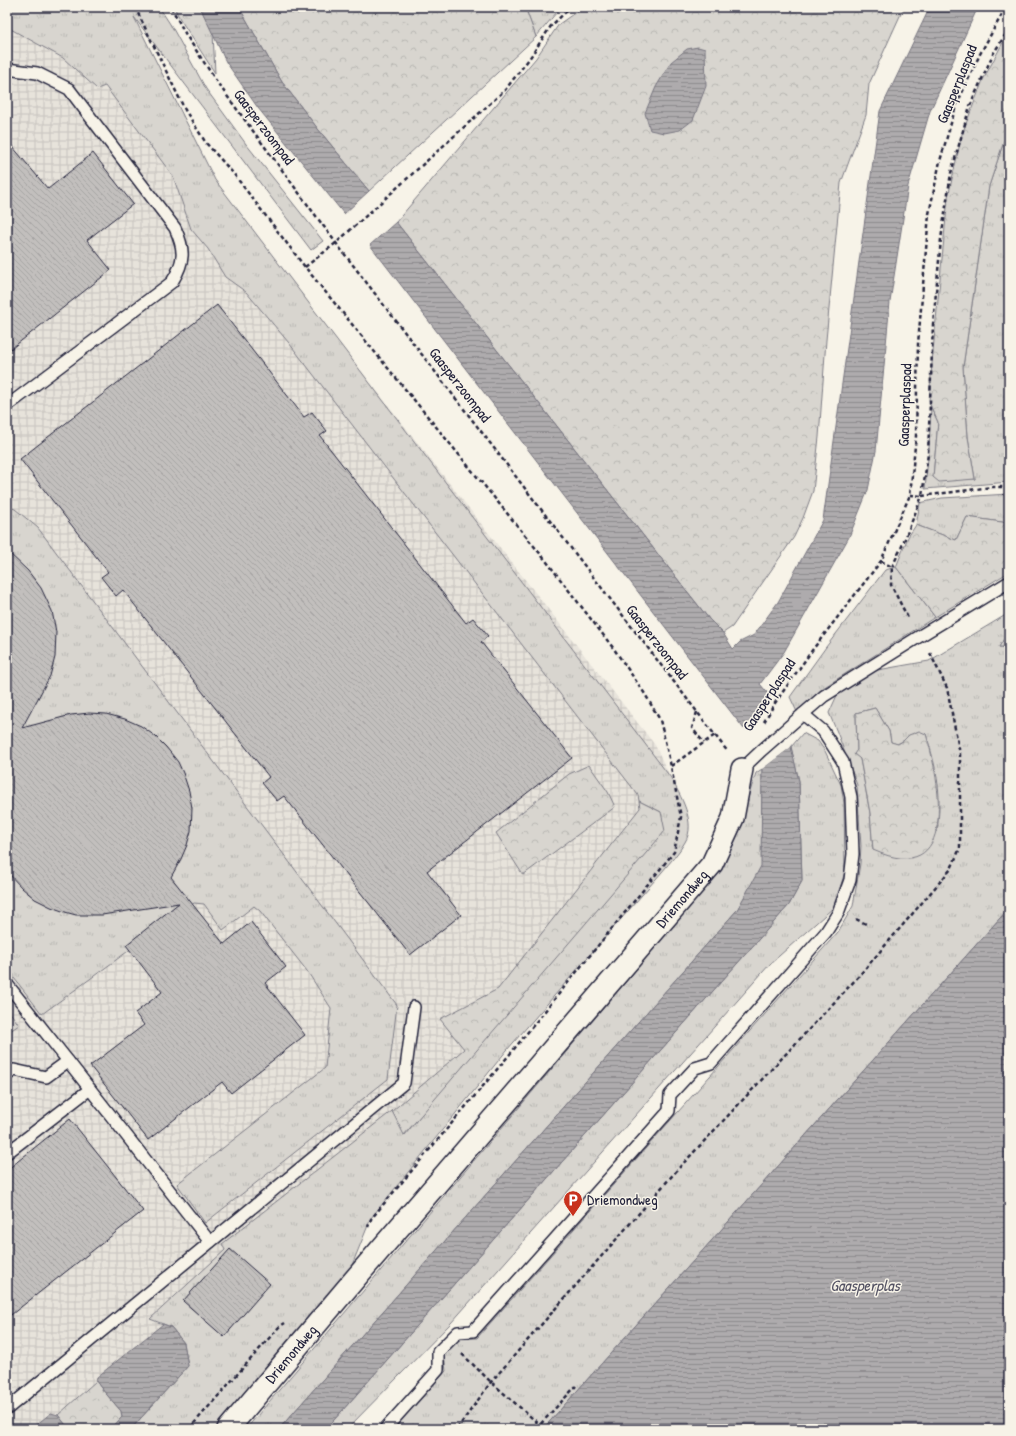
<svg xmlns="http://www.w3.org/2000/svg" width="1016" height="1436" font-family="'Patrick Hand',sans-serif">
<defs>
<pattern id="industrial-grid" width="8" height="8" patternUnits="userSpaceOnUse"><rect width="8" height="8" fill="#e7e3db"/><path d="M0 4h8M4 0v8" fill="none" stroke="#c6c2bd"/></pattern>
<pattern id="grass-tufts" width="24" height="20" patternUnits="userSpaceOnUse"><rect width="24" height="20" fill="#d8d5cf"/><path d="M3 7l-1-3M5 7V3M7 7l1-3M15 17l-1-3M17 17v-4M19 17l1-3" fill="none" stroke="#b9b7b3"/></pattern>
<pattern id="forest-crowns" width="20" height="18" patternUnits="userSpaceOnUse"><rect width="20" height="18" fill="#d8d5cf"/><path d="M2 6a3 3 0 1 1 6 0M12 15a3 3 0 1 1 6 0" fill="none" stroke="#b9b7b3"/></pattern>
<pattern id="water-rules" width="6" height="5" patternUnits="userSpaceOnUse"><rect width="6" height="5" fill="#aeabad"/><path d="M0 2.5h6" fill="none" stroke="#8d8b8e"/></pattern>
<pattern id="building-back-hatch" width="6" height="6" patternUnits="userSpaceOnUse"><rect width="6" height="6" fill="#c2bfbd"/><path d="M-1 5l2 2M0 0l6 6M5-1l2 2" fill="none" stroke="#a6a4a3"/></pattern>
</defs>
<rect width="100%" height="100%" fill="#f7f3e8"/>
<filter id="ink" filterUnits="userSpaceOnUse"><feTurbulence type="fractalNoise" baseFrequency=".025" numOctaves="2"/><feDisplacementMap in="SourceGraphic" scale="8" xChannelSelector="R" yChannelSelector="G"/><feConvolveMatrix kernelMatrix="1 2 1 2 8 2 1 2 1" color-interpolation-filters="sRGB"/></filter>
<g filter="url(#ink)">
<path fill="url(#industrial-grid)" d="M 7,7 L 75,7 L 655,745 L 681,800 L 182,1429 L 7,1429 Z"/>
<g fill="url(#grass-tufts)" stroke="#7d7c85" fill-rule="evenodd">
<path d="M 7,7 L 159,7 L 172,27 L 206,89 L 246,144 L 323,241 L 311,250 L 134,17 L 215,180 L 671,778 C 680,795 697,823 685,842 C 679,853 670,862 662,872 L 507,1050 L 371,1218 L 348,1275 L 216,1429 L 131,1429 L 188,1366 L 184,1343 L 171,1327 L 150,1319 L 225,1250 L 222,1244 L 392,1111 L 405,1135 L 661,812 L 639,801 L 638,795 L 289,343 L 246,292 L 225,277 L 208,249 L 191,229 L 173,176 L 105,86 L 97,89 L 63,58 L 7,27 Z"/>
<path d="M 174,7 L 200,7 L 213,33 L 215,73 L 180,19 Z"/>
<path d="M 525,7 L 564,7 L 557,12 L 536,37 Z"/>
<path d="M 1009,126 L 1009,482 L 925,489 L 929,448 L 931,407 L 938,422 L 933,477 L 975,479 L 968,437 L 963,367 L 989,186 Z"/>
<path d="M 1009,494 L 1009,523 L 967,517 L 956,540 L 916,525 L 920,503 L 942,498 Z"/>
<path d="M 7,506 L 15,509 L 38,528 L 397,1005 L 388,1079 L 205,1223 L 177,1184 L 325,1068 L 331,1008 L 307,971 L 260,911 L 254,906 L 223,930 L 204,904 L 194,903 L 42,1014 L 7,969 Z"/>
<path d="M 896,567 L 935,617 L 823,688 L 797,712 L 790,697 L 826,647 L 885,570 Z"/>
<path d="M 1009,613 L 1009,631 L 999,647 L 1009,647 L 1009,908 L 543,1429 L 393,1429 L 446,1371 L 444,1354 L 457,1339 L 477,1338 L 838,932 L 853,906 L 860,864 L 861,846 L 857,785 L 837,732 L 829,713 L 838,693 L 872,671 L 929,661 ZM 875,708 L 889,731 L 891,742 L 897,744 L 903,741 L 909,735 L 926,734 C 933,757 940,782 939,806 C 939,814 938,823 937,831 L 873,850 L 870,813 L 860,759 L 855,754 L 857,750 L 856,713 Z"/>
<path d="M 803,733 L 818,741 L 825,751 L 841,785 L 844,803 L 845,872 L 834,907 L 770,964 L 451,1323 L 347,1429 L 326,1429 L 789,905 L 802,881 L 799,781 L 791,747 Z"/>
<path d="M 762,769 L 762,866 L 737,910 L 279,1429 L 246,1429 L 708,885 L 733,845 L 756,773 Z"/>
<path d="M 7,1008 L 19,1025 L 7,1033 Z"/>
</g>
<g fill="url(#forest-crowns)" stroke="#7d7c85">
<path d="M 239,7 L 525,7 L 536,37 L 369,191 L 318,129 L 282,82 Z"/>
<path d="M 583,7 L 904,7 L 869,84 L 866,115 L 841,183 L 826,340 L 819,437 L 813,491 L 803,518 L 794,537 L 732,627 L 723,633 L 709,619 L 396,222 L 536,58 L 559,24 Z"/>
<path d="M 1009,31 L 1009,126 L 989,186 L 963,367 L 968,437 L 975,479 L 939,482 L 933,477 L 938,422 L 931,407 L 929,400 L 933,351 L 948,197 L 962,134 L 983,80 Z"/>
<path d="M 967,517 L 1009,523 L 1009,572 L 935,617 L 896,567 L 908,537 L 916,525 L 956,540 Z"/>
<path d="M 1009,631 L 1009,647 L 999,647 Z"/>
<path d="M 875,708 L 889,731 L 891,742 L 898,744 L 903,741 L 909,735 L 919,731 L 926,734 C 940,781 960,889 873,850 L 870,813 L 860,759 L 854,754 L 857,750 L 856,713 Z"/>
<path d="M 589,765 L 608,792 L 615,807 L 523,875 L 496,833 L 569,774 Z"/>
<path d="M 639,801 L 661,812 L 665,831 L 404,1135 L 392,1111 L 464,1049 L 440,1019 L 498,989 L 640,808 Z"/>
<path d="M 96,1381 L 101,1388 L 121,1411 L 122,1417 L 111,1429 L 69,1429 L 58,1415 Z"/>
</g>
<g fill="url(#water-rules)" stroke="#76747f">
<path d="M 200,7 L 239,7 L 282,82 L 318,129 L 369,191 L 344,214 L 258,108 L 226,62 Z"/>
<path d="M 930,7 L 978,7 L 930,111 L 908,186 L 890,302 L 876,451 L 868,490 L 849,537 L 784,652 L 760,684 L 770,696 L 744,729 L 370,245 L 396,222 L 709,619 L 723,633 L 733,649 L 740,642 L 754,635 L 778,602 L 823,520 L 880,111 Z"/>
<path d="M 698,47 L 705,49 L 706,86 L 693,120 L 680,130 L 664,133 L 650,130 L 645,113 L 656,87 L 671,62 L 687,49 Z"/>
<path d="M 791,747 L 799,781 L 802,881 L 789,905 L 326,1429 L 279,1429 L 737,910 L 761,866 L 762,769 Z"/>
<path d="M 1009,908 L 1009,1429 L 543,1429 Z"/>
<path d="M 163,1324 L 171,1327 L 184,1343 L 188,1366 L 131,1429 L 111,1429 L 122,1417 L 121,1411 L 101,1388 L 96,1381 L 97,1377 Z"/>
<path d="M 51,1413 L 58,1415 L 69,1429 L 31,1429 Z"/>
</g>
<g fill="#f7f3e8">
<path d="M 770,696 L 771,698 L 745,731 L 744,729 Z"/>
<path d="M 790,745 L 791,747 L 762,769 L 761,767 Z"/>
</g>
<g fill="url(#building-back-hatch)" stroke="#22223b">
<path d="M 7,140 L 48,189 L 93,153 L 133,204 L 87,240 L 111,270 L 7,352 Z"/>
<path d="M 217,305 L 304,417 L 312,412 L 327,431 L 320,436 L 466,623 L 473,618 L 488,636 L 481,642 L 572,758 L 427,871 L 461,915 L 410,955 L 284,796 L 277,801 L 262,783 L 269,777 L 123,590 L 116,596 L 101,577 L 108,572 L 20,459 Z"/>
<path d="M 7,551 L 28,571 L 41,588 L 52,611 L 56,632 L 55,657 L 50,676 L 22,728 L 71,715 L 89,713 L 106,714 L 125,719 L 141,726 L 155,736 L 166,747 L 178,762 L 183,773 L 189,791 L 192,808 L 191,831 L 187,845 L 181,859 L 171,877 L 224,944 L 251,922 L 286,967 L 265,983 L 305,1035 L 231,1093 L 222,1082 L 148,1140 L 90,1066 L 144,1025 L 135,1013 L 162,992 L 126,945 L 179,903 L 102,915 L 76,915 L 65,912 L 51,907 L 35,899 L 22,888 L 7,872 Z"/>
<path d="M 70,1119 L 143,1211 L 7,1318 L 7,1170 Z"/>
<path d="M 230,1249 L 270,1284 L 224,1337 L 183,1301 Z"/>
</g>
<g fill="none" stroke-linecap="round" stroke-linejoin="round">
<defs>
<g id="lane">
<path d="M 7,69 L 37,73 L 69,89 L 175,228 C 185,250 185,261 172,282 L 7,406"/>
<path d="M 803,714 L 824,696 L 920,636 L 1009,582"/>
<path d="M 7,984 L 68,1061 L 46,1077 L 14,1070 L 7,1075"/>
<path d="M 68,1061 L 210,1242"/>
<path d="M 7,1153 L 90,1089"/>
<path d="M 7,1409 L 404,1083 L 414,1007"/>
<path d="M 385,1429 L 438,1370 L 438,1352 L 458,1332 L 473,1331 L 669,1111 L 670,1095 L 695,1068 L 711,1063 L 826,932 L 838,913 L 850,880 L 853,854 L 851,797 L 843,762 L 823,731 L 803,714 L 762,750 L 742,769"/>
</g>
<g id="street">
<path id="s1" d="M 228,1429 L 354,1280 L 712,864 L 733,818 L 742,769"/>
</g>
</defs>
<use href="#lane" stroke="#22223b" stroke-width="14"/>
<use href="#street" stroke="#22223b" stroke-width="24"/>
<g stroke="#22223b" stroke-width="2.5" stroke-dasharray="4 3" stroke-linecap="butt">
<path d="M 135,7 L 185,110 L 206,143 L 233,173 L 305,267 L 547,562 L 614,649 L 645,694 L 660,720 L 670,762 L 681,817 L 674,852 L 510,1054 L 371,1219 L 368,1227"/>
<path d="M 171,7 L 186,35 L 219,85 L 336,243 L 728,752"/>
<path d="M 305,267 L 336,243 L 505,90 L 529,59 L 551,26 L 571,7"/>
<path d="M 910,495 L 922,496 L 928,454 L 933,324 L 941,239 L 951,173 L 970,106 L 993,54 L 1009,29"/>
<path d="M 881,561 L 892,567 L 891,585 L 909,620"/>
<path d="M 892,567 L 902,546 L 922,496 L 992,487 L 1009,487"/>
<path d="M 697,712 L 692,728 L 704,743"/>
<path d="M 764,722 L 775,703 L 813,649 L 881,561 L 910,495 L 916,436 L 918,344 L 929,214 L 940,161 L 956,106 L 980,54 L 1006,7"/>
<path d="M 671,766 L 715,735"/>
<path d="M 856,919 L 866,924"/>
<path d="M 462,1354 L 491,1382 L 540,1425"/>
<path d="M 189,1429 L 279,1327 L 285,1323"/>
<path d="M 457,1429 L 491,1382 L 678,1169 L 858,977 L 951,869 L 960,848 L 960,754 L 947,688 L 929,651"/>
<path d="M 536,1429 L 576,1386"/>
</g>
<use href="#lane" stroke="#f7f3e8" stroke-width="11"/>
<use href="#street" stroke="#f7f3e8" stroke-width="21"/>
</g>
</g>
<defs>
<symbol id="parking-pin" viewBox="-11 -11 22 30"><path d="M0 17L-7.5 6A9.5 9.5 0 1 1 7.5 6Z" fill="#c8321e" stroke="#f7f3e8"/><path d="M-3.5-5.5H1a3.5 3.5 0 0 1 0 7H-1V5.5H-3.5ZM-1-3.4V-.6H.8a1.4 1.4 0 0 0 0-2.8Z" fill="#fff"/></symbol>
</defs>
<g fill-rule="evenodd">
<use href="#parking-pin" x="562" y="1189" width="22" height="30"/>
</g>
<g text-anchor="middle" stroke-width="3" stroke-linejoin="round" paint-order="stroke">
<g font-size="15" fill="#22223b" stroke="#f7f3e8">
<text transform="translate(957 84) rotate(-68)" y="5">Gaasperplaspad</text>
<text transform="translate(264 127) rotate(53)" y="5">Gaasperzoompad</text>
<text transform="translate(460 385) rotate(52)" y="5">Gaasperzoompad</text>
<text transform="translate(905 405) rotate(-88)" y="5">Gaasperplaspad</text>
<text transform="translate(657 642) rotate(52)" y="5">Gaasperzoompad</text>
<text transform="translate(769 695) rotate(-57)" y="5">Gaasperplaspad</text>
<text dy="5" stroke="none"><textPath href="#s1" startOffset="698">Driemondweg</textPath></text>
<text dy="5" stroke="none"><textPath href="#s1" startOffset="98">Driemondweg</textPath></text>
</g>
<g font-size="15" fill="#22223b" stroke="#f7f3e8" text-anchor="start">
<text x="587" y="1205">Driemondweg</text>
</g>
<g font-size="16" font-style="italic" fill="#535263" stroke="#f7f3e8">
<text x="865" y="1291">Gaasperplas</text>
</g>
</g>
<rect width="1016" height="1436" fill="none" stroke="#f7f3e8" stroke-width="24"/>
<rect x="12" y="12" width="992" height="1412" fill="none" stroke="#22223b" stroke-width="1.5" filter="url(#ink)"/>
</svg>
